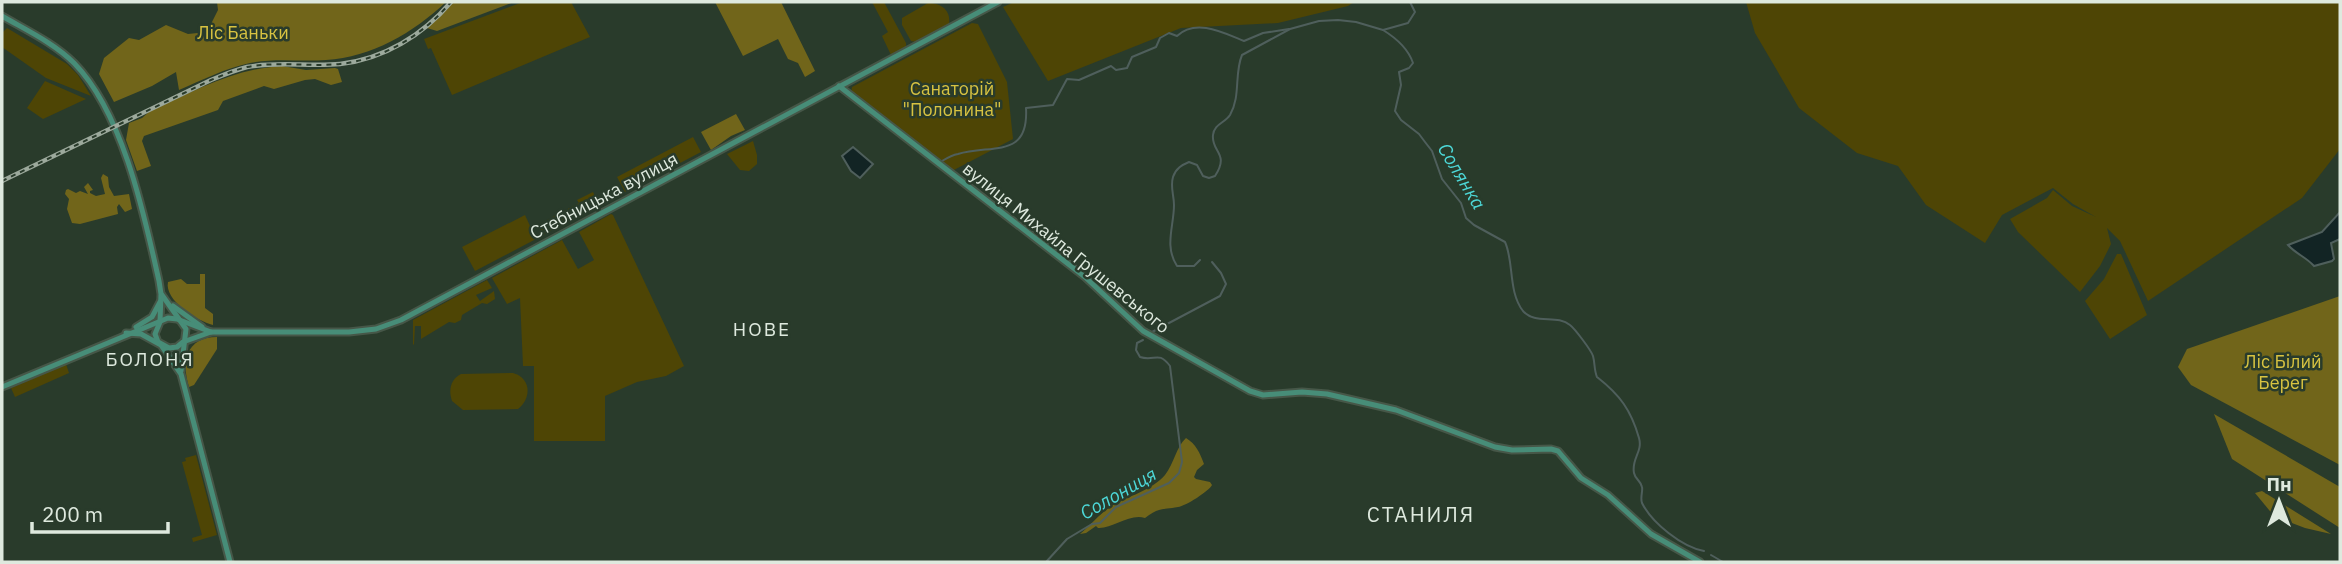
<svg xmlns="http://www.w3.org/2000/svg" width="2342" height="564" font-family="'IBM Plex Sans',sans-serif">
<rect width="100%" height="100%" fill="#293b2b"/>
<g fill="#4e4505">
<path d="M 523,2 L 571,2 L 590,37 L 452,95 L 431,48 L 428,49 L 424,39 Z"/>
<path d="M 872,2 L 884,2 L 906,43 L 906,47 L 891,55 L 882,36 L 888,32 Z"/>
<path d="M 1014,2 L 1354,2 L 1348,6 L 1278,23 L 1181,28 L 1048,81 L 1003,7 Z"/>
<path d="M 1746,2 L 2340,2 L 2340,149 L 2302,198 L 2148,301 L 2120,241 L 2107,228 L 2111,244 L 2100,266 L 2080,292 L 2018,232 L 2010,219 L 2047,198 L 2053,190 L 2072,206 L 2096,217 L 2073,204 L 2053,188 L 2002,215 L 1985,243 L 1926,205 L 1898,166 L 1857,153 L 1799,108 L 1755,33 Z"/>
<path d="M 928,3 C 941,3 951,10 949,24 L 916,42 L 911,41 L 902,25 L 902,18 Z"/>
<path d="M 972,23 L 978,24 L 1007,82 L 1013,139 L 952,171 L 851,93 L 852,87 Z"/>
<path d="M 7,28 L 67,64 L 78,75 L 91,96 L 46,78 L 2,47 L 2,33 Z"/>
<path d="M 45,81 L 86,99 L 43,119 L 27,108 Z"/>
<path d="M 693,137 L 701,152 L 625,192 L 617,177 Z"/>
<path d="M 753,141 L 757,155 L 757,164 L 749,171 L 740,170 L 727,154 Z"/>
<path d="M 593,192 L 599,205 L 543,235 L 538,225 L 579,203 L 577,200 Z"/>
<path d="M 611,214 L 613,215 L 684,366 L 666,376 L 637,382 L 605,396 L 605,441 L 534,441 L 534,366 L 523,366 L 520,298 L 507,304 L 492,278 L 562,240 L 578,269 L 594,260 L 579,232 Z"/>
<path d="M 525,215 L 536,239 L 475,271 L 462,247 Z"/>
<path d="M 2117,254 L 2121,254 L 2147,315 L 2110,339 L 2085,301 L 2104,279 Z"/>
<path d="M 487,280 L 492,288 L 476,295 L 480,301 L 494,291 L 495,299 L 487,304 L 482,303 L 462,315 L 461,320 L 455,323 L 449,322 L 421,339 L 421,326 L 415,326 L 414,345 L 413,344 L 413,320 Z"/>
<path d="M 66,364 L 69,373 L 15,397 L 11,388 Z"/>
<path d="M 513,373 C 531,378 532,398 518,409 L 463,410 L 452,401 C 448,389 451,379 461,374 Z"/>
<path d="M 196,455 L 217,535 L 193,542 L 192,538 L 202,535 L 182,462 L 186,461 L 185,458 Z"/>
</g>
<g fill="#71651a">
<path d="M 217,2 L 446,2 C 413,33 372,57 326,60 C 301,62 275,58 250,63 C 226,68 202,80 179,90 L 176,72 L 152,86 L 114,102 L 99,74 L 104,58 L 129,38 L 139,40 L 166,25 L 188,34 L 207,32 L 218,10 Z"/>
<path d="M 453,2 L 514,2 L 437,31 L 427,28 Z"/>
<path d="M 715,2 L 781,2 L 815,71 L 805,77 L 798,63 L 788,59 L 778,39 L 743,56 Z"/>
<path d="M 282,66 L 306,70 L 335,68 L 338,69 L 342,82 L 331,85 L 315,79 L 305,80 L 274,89 L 264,86 L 223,101 L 218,110 L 144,136 L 142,141 L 151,166 L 137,171 L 126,140 L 129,123 L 142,118 L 150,111 C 195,91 232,69 282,66 Z"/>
<path d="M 736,114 L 745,130 L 731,136 L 711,150 L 701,132 Z"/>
<path d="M 103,174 L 108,177 L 109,187 L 114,196 L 129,194 L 132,209 L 125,212 L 119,204 L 117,207 L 118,214 L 80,224 L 72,223 L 67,209 L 69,199 L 65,194 L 66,190 L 68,189 L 76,193 L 80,191 L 88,194 L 84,187 L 88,183 L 93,190 L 90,191 L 90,193 L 96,196 L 105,194 L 101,178 Z"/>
<path d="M 200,274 L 205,274 L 205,308 L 213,314 L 213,325 C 197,321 164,300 168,282 L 181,279 L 187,284 L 200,284 Z"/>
<path d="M 2340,296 L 2340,465 L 2191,385 L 2178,367 L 2187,349 Z"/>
<path d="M 217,337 L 217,349 L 194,385 L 189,387 C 181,362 186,337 217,337 Z"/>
<path d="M 2214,414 L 2340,487 L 2340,528 L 2232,459 Z"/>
<path d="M 1186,438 C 1196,444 1200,453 1204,464 L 1197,470 L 1194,477 L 1196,479 L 1210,482 L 1212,485 C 1209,491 1186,506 1178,507 C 1163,510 1159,507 1145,518 C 1130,513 1112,529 1098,528 L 1096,526 L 1086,533 L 1080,534 C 1091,525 1100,513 1113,505 C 1129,496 1152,490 1165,475 C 1174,464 1176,447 1186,438 Z"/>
<path d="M 2262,491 L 2331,534 L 2305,528 L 2274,516 L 2255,493 Z"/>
</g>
<g fill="#122424" stroke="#4f5f5c" stroke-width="2">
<path d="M 853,147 L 873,164 L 860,178 L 851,171 L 842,156 Z"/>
<path d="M 2340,212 L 2340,239 L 2331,243 L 2334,259 L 2332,261 L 2314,266 C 2306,257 2296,254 2288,245 L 2322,232 Z"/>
</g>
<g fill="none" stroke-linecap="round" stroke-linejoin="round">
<g stroke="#4f5f5c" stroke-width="2">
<path d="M 1383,30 C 1396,38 1408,48 1413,63 L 1409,68 L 1399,72 L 1401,85 L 1395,111 L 1401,120 L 1419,134 L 1425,142 L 1432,151 L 1442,179 L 1461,203 L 1466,218 L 1474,225 L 1505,242 C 1514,261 1508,292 1523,311 C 1535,325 1557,314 1570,325 C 1575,329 1591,350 1593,356 C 1595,363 1594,370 1597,377 C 1620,395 1631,410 1639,438 C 1643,452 1631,459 1634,473 C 1635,479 1641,481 1642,487 C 1643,492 1640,497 1642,503 C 1652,523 1682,547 1704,551"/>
<path d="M 942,161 C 947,158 952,155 958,154 C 992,144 1029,159 1026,108 L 1053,105 L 1067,79 L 1079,80 L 1111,66 L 1116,70 L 1127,68 L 1132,57 L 1156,47 L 1160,38 L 1169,33 L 1177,36 C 1196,18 1224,33 1244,41 L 1263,33 L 1289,29"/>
<path d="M 1200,260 L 1194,266 L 1177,266 C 1164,246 1174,226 1174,205 C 1174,195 1170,187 1173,177 C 1176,168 1182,165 1189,162 L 1197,165 L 1203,176 L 1209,178 L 1215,176 C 1230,153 1211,152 1213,135 C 1214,124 1225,123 1230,115 C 1241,96 1234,74 1242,55 L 1290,29 L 1319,21 L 1338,20 L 1356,22 L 1383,30 L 1408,23 L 1415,12 L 1410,2"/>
<path d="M 1152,332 L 1220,296 L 1226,284 L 1221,273 L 1212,262"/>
<path d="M 1711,555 L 1723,562"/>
<path d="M 1046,562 L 1067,539 L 1092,524 L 1100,523 L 1116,507 L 1169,483 L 1179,473 L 1182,462 L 1170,366 C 1158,350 1155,362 1140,357 L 1136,350 L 1137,343 L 1143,340"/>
</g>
<defs>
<g id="tertiary">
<path d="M 2,16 C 26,30 54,43 74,63 C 123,113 144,214 159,281 L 161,294 L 160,322 L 155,334 L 158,342 L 169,348 L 177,347 L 183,342 L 211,332 L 349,332 L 376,329 L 401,320 L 998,2"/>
<path d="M 839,86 L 1085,277 L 1143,331 L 1250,391 L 1263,395 L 1302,392 L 1327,394 L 1396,410 L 1495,447 L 1512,450 L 1551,449 L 1558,451 L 1581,478 L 1608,495 L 1651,534 L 1700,562"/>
<path d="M 162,295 L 186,329 L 181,371"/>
<path d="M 173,306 L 202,327"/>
<path d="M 136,327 L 152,317 L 160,302"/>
<path d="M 126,333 L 141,334 L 161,345 L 181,374 L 230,562"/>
<path d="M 2,387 L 168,318 L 177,319 L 211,332"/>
</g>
</defs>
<use href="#tertiary" stroke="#465748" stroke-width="9"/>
<use href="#tertiary" stroke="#478d78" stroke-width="5"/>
<defs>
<path id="rail" d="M 2,181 L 211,80 C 223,75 235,70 247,67 C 278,61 309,67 340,64 C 384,59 423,35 451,2"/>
</defs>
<use href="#rail" stroke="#9ca99c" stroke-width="4.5"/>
<use href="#rail" stroke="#293b2b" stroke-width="2" stroke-dasharray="5" stroke-linecap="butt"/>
</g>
<g text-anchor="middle" stroke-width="5" stroke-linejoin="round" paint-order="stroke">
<g font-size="18" fill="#d8c341" stroke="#293b2b">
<text x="243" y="39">Ліс Баньки</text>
<text x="952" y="95">Санаторій<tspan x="952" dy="21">"Полонина"</tspan></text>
<text x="2283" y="368">Ліс Білий<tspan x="2283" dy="21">Берег</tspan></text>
</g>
<g font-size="18" fill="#dee9de" stroke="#293b2b">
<text transform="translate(604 196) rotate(-28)" y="6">Стебницька вулиця</text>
<text transform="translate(1066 248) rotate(39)" y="6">вулиця Михайла Грушевського</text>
</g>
<g font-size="19" font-style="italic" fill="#4dd8d8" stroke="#293b2b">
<text transform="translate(1462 176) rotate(59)" y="7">Солянка</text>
<text transform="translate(1118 493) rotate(-30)" y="7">Солониця</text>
</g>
<g font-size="19" letter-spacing="2" fill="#dee9de" stroke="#293b2b">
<text x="762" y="336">НОВЕ</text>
<text x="150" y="366">БОЛОНЯ</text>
</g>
<g font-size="21" letter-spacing="2" fill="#dee9de" stroke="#293b2b">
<text x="1421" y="522">СТАНИЛЯ</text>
</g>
</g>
<rect width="2342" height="564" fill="none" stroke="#dee9de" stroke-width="7"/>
<g transform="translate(2279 501)" stroke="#293b2b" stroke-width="5" paint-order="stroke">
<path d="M0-5L12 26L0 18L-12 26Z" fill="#dee9de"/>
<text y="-10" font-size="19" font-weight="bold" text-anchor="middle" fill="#dee9de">Пн</text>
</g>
<path d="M32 522v10h136v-10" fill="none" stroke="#dee9de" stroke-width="3.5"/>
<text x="42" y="522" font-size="21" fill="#dee9de" stroke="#293b2b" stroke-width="5" paint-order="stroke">200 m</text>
</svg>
